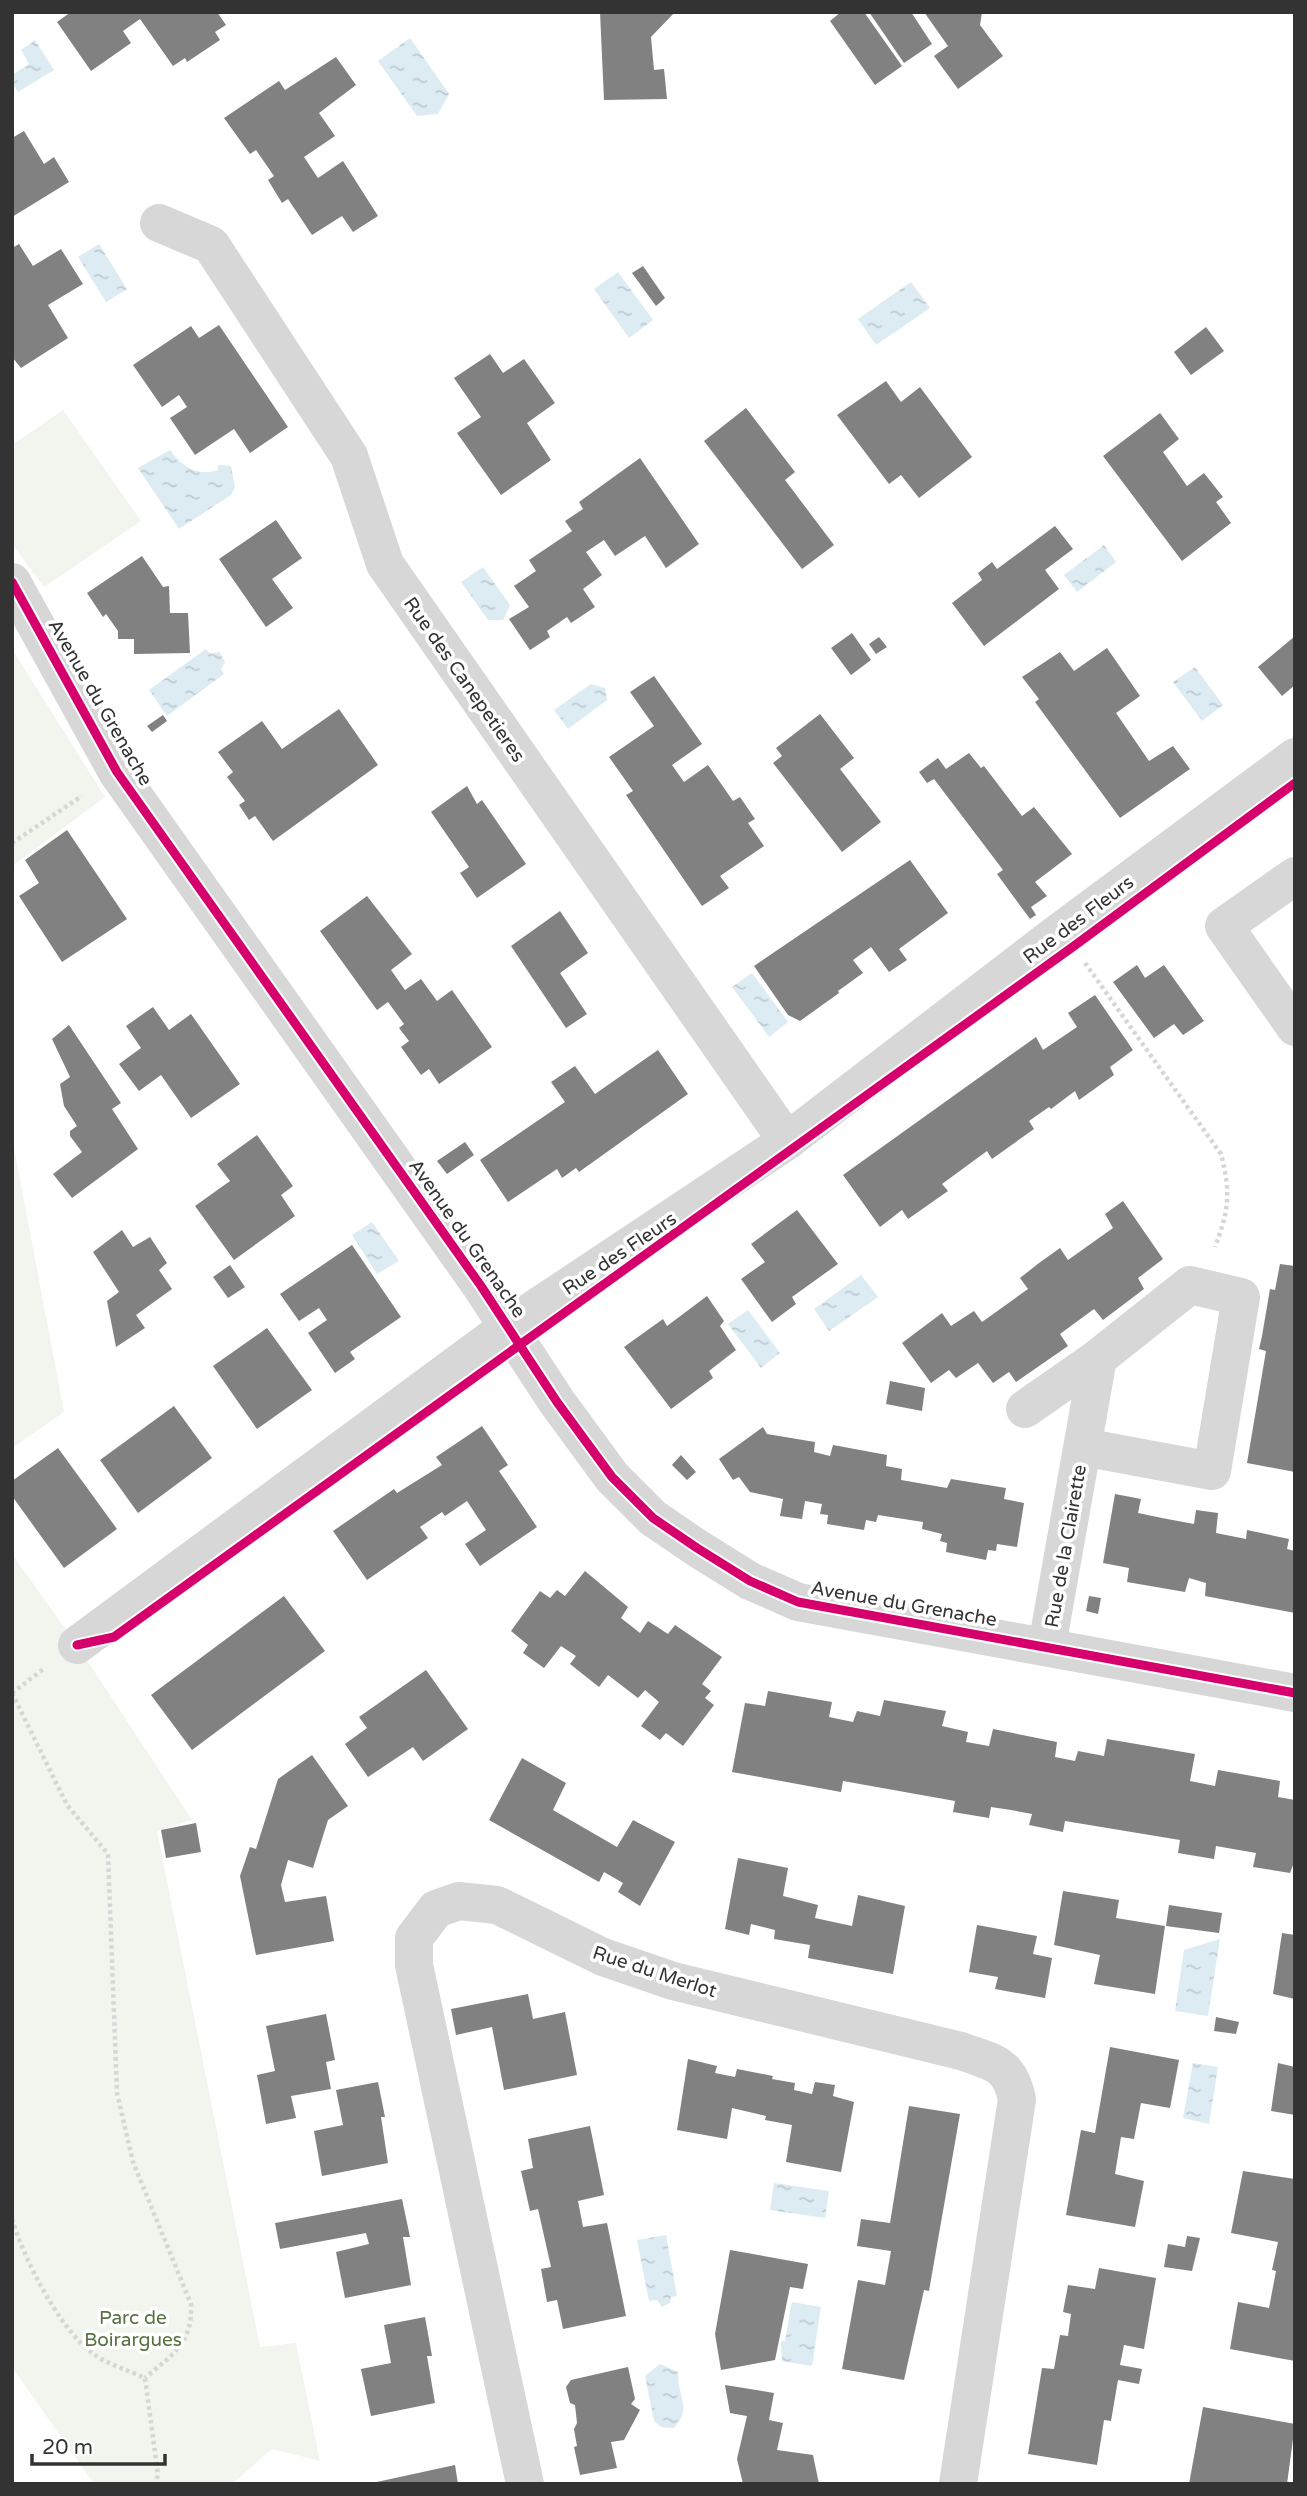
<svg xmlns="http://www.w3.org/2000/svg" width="1307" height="2496" font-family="'Varela Round',sans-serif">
<defs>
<pattern id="water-ripples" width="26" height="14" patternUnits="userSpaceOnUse" patternTransform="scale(1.75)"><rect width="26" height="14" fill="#ddebf3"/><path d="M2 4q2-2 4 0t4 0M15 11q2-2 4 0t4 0" fill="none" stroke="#becad1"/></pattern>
</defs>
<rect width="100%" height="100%" fill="#fff"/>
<g fill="#f1f5ed">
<path d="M 63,410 L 141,521 L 44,587 L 12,544 L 12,445 Z"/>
<path d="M 12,649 L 105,797 L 12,866 Z"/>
<path d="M 12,1137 L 64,1412 L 12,1448 Z"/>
<path d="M 12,1554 L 77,1645 L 192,1820 L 157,1831 L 260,2347 L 296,2343 L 320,2461 L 272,2449 L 232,2484 L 94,2484 L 12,2367 Z"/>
</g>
<g fill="url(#water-ripples)">
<path d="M 410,38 L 449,94 L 438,114 L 417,116 L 378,61 Z"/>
<path d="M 35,40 L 54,70 L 18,92 L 12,82 L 12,75 L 29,64 L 21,50 Z"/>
<path d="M 99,244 L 127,289 L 106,302 L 78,257 Z"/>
<path d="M 618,272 L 653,320 L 629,338 L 594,289 Z"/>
<path d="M 911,282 L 930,308 L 876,345 L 858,319 Z"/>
<path d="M 170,450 C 181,466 197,477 218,470 L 218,465 L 231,466 L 235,487 L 231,495 L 179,529 L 138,468 Z"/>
<path d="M 1104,545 L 1116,562 L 1077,592 L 1064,575 Z"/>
<path d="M 483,567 L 510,605 L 503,620 L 488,620 L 461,582 Z"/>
<path d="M 206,649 L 211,654 L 219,652 L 225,662 L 221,669 L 224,674 L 167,716 L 149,690 Z"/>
<path d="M 1195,667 L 1223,705 L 1202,721 L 1173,682 Z"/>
<path d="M 591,684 L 605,688 L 607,700 L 568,729 L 554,710 Z"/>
<path d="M 752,973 L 788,1022 L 769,1037 L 732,987 Z"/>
<path d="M 372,1222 L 399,1261 L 377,1274 L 352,1235 Z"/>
<path d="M 861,1275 L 878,1297 L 829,1331 L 814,1309 Z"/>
<path d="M 748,1310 L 780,1353 L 761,1368 L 728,1324 Z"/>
<path d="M 1220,1939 L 1208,2016 L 1175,2011 L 1184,1950 Z"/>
<path d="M 1193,2063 L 1218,2067 L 1209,2124 L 1183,2118 Z"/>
<path d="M 774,2183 L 829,2191 L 825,2218 L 770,2210 Z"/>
<path d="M 666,2235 L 677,2296 L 671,2297 L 670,2303 L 662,2307 L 657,2300 L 649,2301 L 637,2240 Z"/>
<path d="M 792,2302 L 821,2307 L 812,2366 L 782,2361 L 781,2341 L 785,2341 Z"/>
<path d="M 660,2364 L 678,2372 C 677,2397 693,2408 674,2428 L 661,2427 L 654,2421 L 645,2376 Z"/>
</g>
<g fill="#818181">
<path d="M 71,12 L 217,12 L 226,25 L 215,32 L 220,40 L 187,62 L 185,58 L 173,66 L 140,19 L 123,31 L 131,43 L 91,71 L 57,22 Z"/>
<path d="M 600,12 L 675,12 L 651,37 L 654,70 L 664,69 L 667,99 L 604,100 Z"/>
<path d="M 841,12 L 864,12 L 902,66 L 875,85 L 830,21 Z"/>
<path d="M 869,12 L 911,12 L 932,44 L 904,63 Z"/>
<path d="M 924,12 L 982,12 L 980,25 L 1003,56 L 958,89 L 934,56 L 948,46 Z"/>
<path d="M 336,57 L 356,85 L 319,113 L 335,136 L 304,157 L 318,178 L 343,161 L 378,216 L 353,232 L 342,216 L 312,235 L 288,199 L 282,203 L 268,180 L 274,176 L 256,150 L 250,154 L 224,118 L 279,81 L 285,90 Z"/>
<path d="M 24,131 L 44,164 L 54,157 L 69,182 L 12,217 L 12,138 Z"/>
<path d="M 19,244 L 33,266 L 61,249 L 83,284 L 48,305 L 68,338 L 21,368 L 12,357 L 12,248 Z"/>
<path d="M 643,266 L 665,298 L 656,306 L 632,273 Z"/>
<path d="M 219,325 L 288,427 L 250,453 L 234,429 L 195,455 L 170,418 L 187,407 L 179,395 L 162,407 L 133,365 L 191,326 L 199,338 Z"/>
<path d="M 1206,327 L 1224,351 L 1191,375 L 1174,352 Z"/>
<path d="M 490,354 L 503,373 L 524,359 L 555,403 L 527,423 L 551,460 L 501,495 L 457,433 L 481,417 L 454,378 Z"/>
<path d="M 886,381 L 901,402 L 920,387 L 972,457 L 919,498 L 901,475 L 889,484 L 837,415 Z"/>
<path d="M 746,408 L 795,472 L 785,480 L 834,545 L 802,569 L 704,441 Z"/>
<path d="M 1160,413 L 1179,439 L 1163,452 L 1187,486 L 1204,473 L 1223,497 L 1216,502 L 1231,523 L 1182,561 L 1103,456 Z"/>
<path d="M 640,458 L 699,544 L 666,568 L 645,536 L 615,556 L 604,540 L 586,552 L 602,575 L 583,589 L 595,607 L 571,623 L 567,617 L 547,631 L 550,637 L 530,650 L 509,619 L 529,607 L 514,586 L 536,571 L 529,560 L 572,531 L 565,521 L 583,509 L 579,502 Z"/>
<path d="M 276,520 L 302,558 L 272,579 L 293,608 L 266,627 L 219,559 Z"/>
<path d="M 1055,526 L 1073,549 L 1045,570 L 1059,589 L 984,646 L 952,603 L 982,580 L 978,573 L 992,562 L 997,569 Z"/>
<path d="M 142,556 L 163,587 L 169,586 L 170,613 L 188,613 L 190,653 L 134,654 L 134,639 L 118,639 L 118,631 L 106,614 L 103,617 L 87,593 Z"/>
<path d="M 852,633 L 871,660 L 851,675 L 831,648 Z"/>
<path d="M 1295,636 L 1295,685 L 1282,696 L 1258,667 Z"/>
<path d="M 879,637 L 887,647 L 876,654 L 869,644 Z"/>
<path d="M 1107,648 L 1140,696 L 1116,713 L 1149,761 L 1173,746 L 1190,769 L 1120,818 L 1035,702 L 1039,699 L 1022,677 L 1060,652 L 1074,671 Z"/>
<path d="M 654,676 L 702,744 L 672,765 L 684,782 L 708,765 L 733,801 L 740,797 L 755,819 L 748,823 L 764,846 L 720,876 L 729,888 L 702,906 L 626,795 L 633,791 L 609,757 L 654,726 L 630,692 Z"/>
<path d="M 339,709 L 378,765 L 273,841 L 255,816 L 249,820 L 239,805 L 245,801 L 227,777 L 233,772 L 218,752 L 262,721 L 282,749 Z"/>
<path d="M 820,714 L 854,758 L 840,769 L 881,822 L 842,852 L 773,763 L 782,756 L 776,748 Z"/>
<path d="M 163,715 L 167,721 L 152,732 L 147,726 Z"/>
<path d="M 969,753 L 981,768 L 984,766 L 1022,816 L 1034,807 L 1072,854 L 1035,882 L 1047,896 L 1031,907 L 1036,915 L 1030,919 L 997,874 L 1003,870 L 934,779 L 927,783 L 919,772 L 938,758 L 946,769 Z"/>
<path d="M 467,786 L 477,804 L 482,800 L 526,864 L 477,898 L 460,873 L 469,867 L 431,812 Z"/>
<path d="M 67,830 L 127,919 L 62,962 L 19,896 L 39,883 L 25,860 Z"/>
<path d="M 910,860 L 948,913 L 899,949 L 907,960 L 889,972 L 871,947 L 853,960 L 863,973 L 838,991 L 839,993 L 800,1021 L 788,1015 L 754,966 Z"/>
<path d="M 367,896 L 412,954 L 391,970 L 405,990 L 421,979 L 437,1001 L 452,990 L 492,1047 L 439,1084 L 429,1069 L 421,1075 L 401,1047 L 409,1041 L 399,1028 L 404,1024 L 388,1002 L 377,1010 L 320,931 Z"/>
<path d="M 560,911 L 588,953 L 560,973 L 587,1014 L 566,1028 L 511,946 Z"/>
<path d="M 1137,965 L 1145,978 L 1164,965 L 1204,1021 L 1183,1035 L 1174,1024 L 1154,1038 L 1113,982 Z"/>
<path d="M 1095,995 L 1133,1050 L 1110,1067 L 1114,1075 L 1079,1100 L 1075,1091 L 1051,1109 L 1049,1107 L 1029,1121 L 1034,1129 L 992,1159 L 987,1151 L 942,1184 L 948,1191 L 908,1219 L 902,1210 L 880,1227 L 843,1175 L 1036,1037 L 1043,1050 L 1077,1027 L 1068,1013 Z"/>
<path d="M 153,1007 L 169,1030 L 191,1014 L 240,1084 L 191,1118 L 161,1075 L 139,1091 L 119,1064 L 141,1048 L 126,1026 Z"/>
<path d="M 69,1025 L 121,1103 L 112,1109 L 138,1149 L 72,1198 L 53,1174 L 82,1152 L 70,1136 L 70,1131 L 77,1126 L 64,1106 L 60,1084 L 70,1077 L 52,1039 Z"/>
<path d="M 658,1050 L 688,1094 L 579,1172 L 576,1168 L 562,1178 L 557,1169 L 508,1202 L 480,1160 L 565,1102 L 551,1082 L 575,1066 L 595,1094 Z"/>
<path d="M 257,1135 L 293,1186 L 281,1195 L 295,1216 L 234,1260 L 195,1206 L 230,1181 L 217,1164 Z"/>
<path d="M 465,1142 L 474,1155 L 447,1174 L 437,1161 Z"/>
<path d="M 1123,1201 L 1163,1259 L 1138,1278 L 1144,1289 L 1103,1320 L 1094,1309 L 1060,1334 L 1068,1346 L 1016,1382 L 1009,1372 L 993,1383 L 978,1363 L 956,1378 L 949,1370 L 931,1383 L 902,1343 L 942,1313 L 951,1326 L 974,1311 L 982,1322 L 1028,1289 L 1020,1278 L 1039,1263 L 1060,1248 L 1068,1260 L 1113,1228 L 1105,1214 Z"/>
<path d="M 797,1210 L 838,1264 L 792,1297 L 796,1304 L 772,1322 L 741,1279 L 765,1262 L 751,1244 Z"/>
<path d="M 122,1230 L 133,1247 L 150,1237 L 167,1263 L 159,1270 L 172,1289 L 136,1315 L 145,1328 L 116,1347 L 107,1301 L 119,1292 L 93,1252 Z"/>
<path d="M 352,1245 L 401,1317 L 350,1352 L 355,1359 L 335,1373 L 308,1333 L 327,1320 L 319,1308 L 299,1321 L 280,1294 Z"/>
<path d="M 1280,1264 L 1295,1266 L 1295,1472 L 1247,1463 L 1266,1351 L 1259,1349 L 1262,1336 L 1270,1289 L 1275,1290 Z"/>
<path d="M 230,1265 L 245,1287 L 228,1298 L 213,1277 Z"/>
<path d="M 707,1296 L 724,1321 L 720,1326 L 736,1350 L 709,1371 L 713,1378 L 671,1409 L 624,1347 L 663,1319 L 667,1326 Z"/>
<path d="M 267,1328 L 312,1390 L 257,1429 L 213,1366 Z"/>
<path d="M 890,1381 L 925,1388 L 922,1411 L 886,1404 Z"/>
<path d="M 174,1406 L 212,1458 L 138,1513 L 100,1460 Z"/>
<path d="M 482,1426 L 508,1465 L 499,1471 L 537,1527 L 480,1566 L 465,1544 L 486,1530 L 467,1501 L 445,1516 L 442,1512 L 420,1527 L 428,1538 L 367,1580 L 333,1531 L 394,1489 L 397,1493 L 442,1465 L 436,1457 Z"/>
<path d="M 763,1427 L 767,1434 L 815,1442 L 814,1452 L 830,1456 L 833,1445 L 887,1455 L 886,1466 L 902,1469 L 901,1480 L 947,1488 L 951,1479 L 1006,1488 L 1004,1499 L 1024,1503 L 1017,1547 L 997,1544 L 996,1551 L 988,1550 L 986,1560 L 946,1552 L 947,1543 L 940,1541 L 942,1534 L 922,1529 L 923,1522 L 878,1515 L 876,1522 L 866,1520 L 864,1530 L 827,1524 L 828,1515 L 820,1514 L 822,1504 L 805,1501 L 802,1519 L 780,1516 L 783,1499 L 750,1492 L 739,1477 L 733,1480 L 719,1459 Z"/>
<path d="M 58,1448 L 117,1529 L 64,1568 L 12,1496 L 12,1481 Z"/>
<path d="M 681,1455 L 696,1472 L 687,1480 L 672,1465 Z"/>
<path d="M 1115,1494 L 1141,1499 L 1138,1513 L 1162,1518 L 1194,1524 L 1196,1510 L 1218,1513 L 1216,1533 L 1246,1539 L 1247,1530 L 1289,1539 L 1287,1549 L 1295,1551 L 1295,1613 L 1205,1596 L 1206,1583 L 1189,1578 L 1185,1592 L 1127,1582 L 1129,1568 L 1103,1563 Z"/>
<path d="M 585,1571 L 628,1607 L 621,1618 L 640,1633 L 648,1621 L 668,1634 L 675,1625 L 722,1657 L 702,1684 L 711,1691 L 705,1698 L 714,1705 L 683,1746 L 666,1733 L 660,1740 L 641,1726 L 659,1702 L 645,1690 L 638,1698 L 608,1675 L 599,1687 L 570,1664 L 576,1656 L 561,1646 L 544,1668 L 523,1653 L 528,1645 L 511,1631 L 540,1591 L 550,1598 L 557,1590 L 565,1596 Z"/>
<path d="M 284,1596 L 325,1651 L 192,1750 L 151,1695 Z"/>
<path d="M 1089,1596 L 1101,1598 L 1098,1614 L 1086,1611 Z"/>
<path d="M 426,1670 L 468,1729 L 423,1761 L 413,1747 L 368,1777 L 345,1744 L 367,1728 L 359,1717 Z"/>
<path d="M 768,1691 L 832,1702 L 829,1717 L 853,1722 L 857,1711 L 880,1716 L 884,1700 L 946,1711 L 942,1726 L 968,1732 L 966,1742 L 989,1746 L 993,1729 L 1057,1742 L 1055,1757 L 1075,1761 L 1078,1751 L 1104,1756 L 1107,1739 L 1195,1754 L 1190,1781 L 1215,1786 L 1218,1770 L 1280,1781 L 1278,1797 L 1295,1800 L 1295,1860 L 1290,1873 L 1253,1867 L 1256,1853 L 1216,1846 L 1214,1859 L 1178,1853 L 1180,1840 L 1065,1821 L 1063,1832 L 1029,1825 L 1032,1814 L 1011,1810 L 991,1807 L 989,1818 L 953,1812 L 955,1801 L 843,1781 L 841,1792 L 732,1772 L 745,1703 L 765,1706 Z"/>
<path d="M 312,1755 L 348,1806 L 328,1820 L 313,1868 L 288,1860 L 281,1885 L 285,1902 L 326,1896 L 334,1941 L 256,1955 L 240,1876 L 250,1847 L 256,1849 L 278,1779 Z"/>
<path d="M 522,1758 L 566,1783 L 553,1810 L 617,1847 L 633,1820 L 675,1842 L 640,1906 L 618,1892 L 623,1883 L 604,1872 L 599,1882 L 489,1820 Z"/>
<path d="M 196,1823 L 201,1852 L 166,1858 L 161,1830 Z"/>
<path d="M 738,1858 L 788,1868 L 783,1896 L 818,1905 L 815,1918 L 852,1926 L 858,1895 L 905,1906 L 893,1974 L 808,1958 L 810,1945 L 774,1939 L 775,1930 L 751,1924 L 749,1935 L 725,1929 Z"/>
<path d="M 1063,1891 L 1119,1900 L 1116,1918 L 1165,1926 L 1155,1994 L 1094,1984 L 1100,1955 L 1054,1945 Z"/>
<path d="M 1169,1905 L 1222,1913 L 1219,1933 L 1166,1926 Z"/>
<path d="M 977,1925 L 1037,1936 L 1033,1954 L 1052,1958 L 1045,1998 L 995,1989 L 998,1977 L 969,1972 Z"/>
<path d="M 1282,1933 L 1295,1935 L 1295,1999 L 1273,1994 Z"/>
<path d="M 528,1994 L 533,2019 L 565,2012 L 577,2075 L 504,2090 L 492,2027 L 456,2035 L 451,2009 Z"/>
<path d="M 326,2014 L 335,2060 L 326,2062 L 331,2089 L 291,2096 L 296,2118 L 266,2124 L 257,2075 L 275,2071 L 266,2026 Z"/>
<path d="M 1216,2017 L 1239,2022 L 1236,2034 L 1214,2031 Z"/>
<path d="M 1110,2047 L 1179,2060 L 1170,2108 L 1141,2103 L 1134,2139 L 1121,2137 L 1115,2174 L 1144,2181 L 1135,2227 L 1066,2215 L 1081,2130 L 1095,2133 Z"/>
<path d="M 688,2059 L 717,2066 L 715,2073 L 735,2077 L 737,2069 L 773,2076 L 772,2079 L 795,2083 L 794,2090 L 812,2094 L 815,2082 L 835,2085 L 833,2096 L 854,2102 L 841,2172 L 786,2162 L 792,2125 L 765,2120 L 766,2116 L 732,2108 L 727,2139 L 677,2130 Z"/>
<path d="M 1278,2063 L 1295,2067 L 1295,2115 L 1271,2111 Z"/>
<path d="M 378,2082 L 385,2117 L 381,2117 L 388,2163 L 322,2176 L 314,2131 L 343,2125 L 336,2090 Z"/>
<path d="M 909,2106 L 960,2114 L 929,2291 L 924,2290 L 904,2380 L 842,2369 L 858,2280 L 885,2285 L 891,2251 L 857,2246 L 861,2219 L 890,2223 Z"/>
<path d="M 590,2126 L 604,2195 L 578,2201 L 583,2227 L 607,2223 L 626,2316 L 563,2329 L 557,2300 L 547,2302 L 541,2269 L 551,2267 L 538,2209 L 530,2211 L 521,2171 L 533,2168 L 528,2139 Z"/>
<path d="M 1243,2171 L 1295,2179 L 1295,2361 L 1230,2349 L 1238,2302 L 1269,2308 L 1276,2271 L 1272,2270 L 1278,2242 L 1231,2233 Z"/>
<path d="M 402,2199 L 410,2237 L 403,2237 L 411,2285 L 345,2298 L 336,2252 L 369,2244 L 366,2233 L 280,2249 L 275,2223 Z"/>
<path d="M 1187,2236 L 1200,2238 L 1192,2271 L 1164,2267 L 1168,2244 L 1185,2247 Z"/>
<path d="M 730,2250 L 808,2264 L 803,2289 L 790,2287 L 775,2360 L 721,2370 L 715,2334 Z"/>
<path d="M 1099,2268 L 1156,2278 L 1144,2349 L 1124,2345 L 1120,2365 L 1142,2369 L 1139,2384 L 1118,2380 L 1111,2421 L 1104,2420 L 1097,2465 L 1028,2454 L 1042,2368 L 1054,2369 L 1060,2335 L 1068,2336 L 1071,2314 L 1063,2312 L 1068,2285 L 1095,2289 Z"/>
<path d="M 425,2317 L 432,2356 L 427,2356 L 435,2403 L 371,2416 L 361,2369 L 391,2363 L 384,2325 Z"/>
<path d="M 628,2367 L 635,2399 L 631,2404 L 640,2410 L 624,2440 L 611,2442 L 617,2468 L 580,2475 L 574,2447 L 577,2446 L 574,2429 L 577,2423 L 575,2405 L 570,2403 L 566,2387 L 571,2380 Z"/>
<path d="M 725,2385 L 774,2393 L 769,2420 L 783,2423 L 777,2450 L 813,2455 L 819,2484 L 743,2484 L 737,2459 L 747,2416 L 730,2413 Z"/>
<path d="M 1203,2407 L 1295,2424 L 1287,2484 L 1189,2484 Z"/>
<path d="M 455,2465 L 458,2484 L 372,2484 L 372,2483 Z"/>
</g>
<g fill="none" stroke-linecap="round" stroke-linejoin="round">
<g stroke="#d6d6d6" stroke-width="4.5" stroke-dasharray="3.5 3.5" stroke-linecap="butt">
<path d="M 12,843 L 82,796"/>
<path d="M 1085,963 L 1221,1154 C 1231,1193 1229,1210 1215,1247"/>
<path d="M 12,1693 L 67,1805 L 108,1854 L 117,2093 L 133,2162 L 191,2304 C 193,2343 173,2354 145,2378"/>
<path d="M 12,1693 L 45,1668"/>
<path d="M 12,2219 C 23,2257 59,2328 91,2352 C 106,2364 128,2370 145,2378 L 158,2475 L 155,2484"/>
</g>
<g stroke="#d7d7d7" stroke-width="38">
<path d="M 159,223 L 211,245 L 349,456 L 385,564 L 787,1141"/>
<path d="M 12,582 L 117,772 L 481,1286 L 557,1402 L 612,1477 L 653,1518 L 697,1548 L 750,1581 L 798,1602 L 1295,1693"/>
<path d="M 1295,876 L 1224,926 L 1295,1027"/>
<path d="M 1025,1409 L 1098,1358 L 1190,1285 L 1241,1297 L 1212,1471 L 1083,1447"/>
<path d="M 77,1645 L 509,1326 L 787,1141 L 1062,930 L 1295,757"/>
<path d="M 1047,1646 L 1098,1358"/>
<path d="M 525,2484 L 414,1965 L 414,1938 L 436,1909 L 459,1901 L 497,1905 L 603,1957 L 673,1981 L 961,2051 C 994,2063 1009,2063 1017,2099 L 958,2484"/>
</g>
<defs>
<g id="cycleway">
<path d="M 12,582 L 117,772 L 481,1286 L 557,1402 L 612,1477 L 653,1518 L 697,1548 L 750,1581 L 798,1602 L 1295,1693"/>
<path d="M 77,1645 L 114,1637 L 1074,946 L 1295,783"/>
</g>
</defs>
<use href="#cycleway" stroke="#fff" stroke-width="13"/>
<use href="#cycleway" stroke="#d6006c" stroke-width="9"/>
</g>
<g text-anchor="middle" stroke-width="7" stroke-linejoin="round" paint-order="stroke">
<g font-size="19" fill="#333" stroke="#fff">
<text transform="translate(465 679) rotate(55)" y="7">Rue des Canepetieres</text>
<text transform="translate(101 702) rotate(60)" y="7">Avenue du Grenache</text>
<text transform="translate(1078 919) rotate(-37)" y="7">Rue des Fleurs</text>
<text transform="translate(468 1238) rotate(55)" y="7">Avenue du Grenache</text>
<text transform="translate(619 1253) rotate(-34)" y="7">Rue des Fleurs</text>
<text transform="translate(1065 1546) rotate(-80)" y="7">Rue de la Clairette</text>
<text transform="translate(904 1603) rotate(10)" y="7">Avenue du Grenache</text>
<text transform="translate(655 1971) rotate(18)" y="7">Rue du Merlot</text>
</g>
<g font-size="19" fill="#56703f" stroke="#fff">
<text x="133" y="2324">Parc de<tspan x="133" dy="22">Boirargues</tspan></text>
</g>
</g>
<rect width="1307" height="2496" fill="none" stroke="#333333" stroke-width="28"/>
<path d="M32 2454v10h133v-10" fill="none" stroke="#333333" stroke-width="3.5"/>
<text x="42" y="2454" font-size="21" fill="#333333" stroke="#ffffff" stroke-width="5" paint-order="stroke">20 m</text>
</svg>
